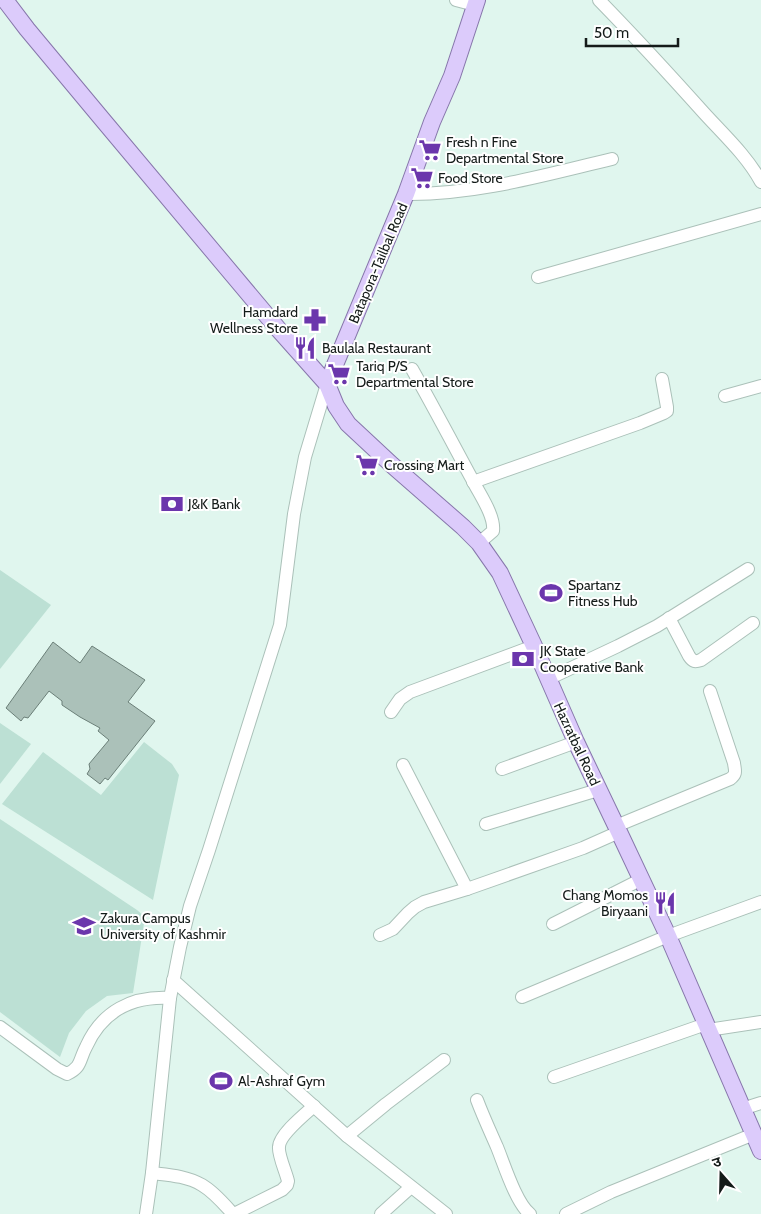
<svg xmlns="http://www.w3.org/2000/svg" width="761" height="1214" font-family="Cabin,'Noto Sans Devanagari',sans-serif">
<rect width="100%" height="100%" fill="#e0f6ee"/>
<g fill="#bce0d4">
<path d="M 0,570 L 51,605 L 0,669 Z"/>
<path d="M 0,723 L 31,744 L 0,784 Z"/>
<path d="M 144,742 L 172,764 L 179,775 L 153,900 L 2,804 L 43,752 L 101,795 Z"/>
<path d="M 0,819 L 137,910 L 145,917 L 133,993 L 107,996 L 86,1011 L 69,1033 L 60,1057 L 0,1012 Z"/>
</g>
<path fill="#abc1b9" stroke="#6b7f78" d="M 53,642 L 80,663 L 92,646 L 145,680 L 128,702 L 155,721 L 108,780 L 105,778 L 100,784 L 87,774 L 90,769 L 89,764 L 109,740 L 98,731 L 100,728 L 80,717 L 62,705 L 62,701 L 49,691 L 28,718 L 24,717 L 21,721 L 6,708 Z"/>
<g fill="none" stroke-linecap="round" stroke-linejoin="round">
<defs>
<g id="minor">
<path d="M 456,0 L 475,5"/>
<path d="M 599,0 C 635,37 670,75 704,113 C 724,135 747,156 761,182"/>
<path d="M 406,194 C 476,195 544,175 612,159"/>
<path d="M 538,277 L 761,214"/>
<path d="M 412,369 C 433,406 453,444 473,481 C 480,495 495,516 493,531 L 479,543"/>
<path d="M 725,396 L 761,386"/>
<path d="M 473,482 L 640,423 L 664,413 L 667,411 L 667,407 L 662,379"/>
<path d="M 669,618 L 689,656 C 693,662 695,662 701,660 L 753,623"/>
<path d="M 548,679 L 618,646 L 657,626 L 748,569"/>
<path d="M 391,712 L 400,699 L 410,692 L 534,646"/>
<path d="M 403,765 L 467,889"/>
<path d="M 502,769 L 576,742"/>
<path d="M 486,824 L 598,790"/>
<path d="M 616,826 L 730,779 C 737,774 735,771 734,763 L 710,691"/>
<path d="M 553,924 L 642,879"/>
<path d="M 380,935 L 393,929 L 408,913 L 415,907 L 424,902 L 467,889 L 583,848 L 619,832"/>
<path d="M 173,980 L 347,1136 L 446,1214"/>
<path d="M 522,997 L 668,936 L 761,902"/>
<path d="M 0,1027 L 57,1069 L 67,1074 C 82,1067 79,1060 86,1047 C 102,1011 132,996 170,998"/>
<path d="M 708,1030 L 761,1022"/>
<path d="M 554,1077 L 706,1024"/>
<path d="M 477,1100 C 483,1116 490,1131 497,1147 C 504,1164 516,1203 530,1214"/>
<path d="M 742,1109 L 761,1103"/>
<path d="M 347,1136 L 386,1104 L 444,1060"/>
<path d="M 152,1173 C 169,1175 187,1176 202,1185 C 214,1192 224,1204 233,1214"/>
<path d="M 146,1214 L 152,1173 L 170,998 L 180,947 L 190,906 L 209,850 L 280,625 L 294,514 L 305,457 L 327,384"/>
<path d="M 234,1214 L 282,1190 L 287,1185 L 288,1181 C 286,1172 278,1155 279,1147 C 279,1135 305,1114 314,1106"/>
<path d="M 381,1214 L 411,1187"/>
<path d="M 566,1214 L 611,1192 L 754,1134"/>
</g>
<g id="major">
<path d="M 5,0 L 27,29 L 102,119 L 279,330 L 327,384 L 336,406 L 348,424 L 392,465 L 463,527 L 479,543 L 500,573 L 534,646 L 576,742 L 619,832 L 668,936 L 761,1151"/>
<path d="M 327,384 L 406,194 L 432,122 L 452,76 L 477,0"/>
</g>
</defs>
<use href="#minor" stroke="#abc1b9" stroke-width="14"/>
<use href="#major" stroke="#8777ab" stroke-width="18"/>
<use href="#minor" stroke="#fff" stroke-width="12"/>
<use href="#major" stroke="#dccbfb" stroke-width="16"/>
</g>
<defs>
<symbol id="supermarket-bare" viewBox="-9 -9 18 18"><path d="M-6-5.5h2.5l.6 2H6L4.5 2H-2.5L-4.4-4H-6ZM-1.5 3.2a1.3 1.3 0 1 0 .1 0ZM3 3.2a1.3 1.3 0 1 0 .1 0Z" fill="#6b36ac" stroke="#fff" stroke-width="2.5" paint-order="stroke"/></symbol>
<symbol id="pharmacy-bare" viewBox="-9 -9 18 18"><path d="M-2-6h4v4h4v4h-4v4h-4v-4h-4v-4h4Z" fill="#6b36ac" stroke="#fff" stroke-width="2.5" paint-order="stroke"/></symbol>
<symbol id="restaurant-bare" viewBox="-9 -9 18 18"><path d="M-5-6h1v4h1v-4h1v4h1v-4h1v5L-1.5 .5V6h-2V.5L-5-1ZM5-6V6H3V1.5H1.5Q1.5-4 5-6Z" fill="#6b36ac" stroke="#fff" stroke-width="2.5" paint-order="stroke"/></symbol>
<symbol id="bank-bare" viewBox="-9 -9 18 18"><path d="M-6-4H6V4H-6ZM0-2.3a2.3 2.3 0 1 0 0 4.6a2.3 2.3 0 1 0 0-4.6Z" fill="#6b36ac" stroke="#fff" stroke-width="2.5" paint-order="stroke"/></symbol>
<symbol id="stadium-bare" viewBox="-9 -9 18 18"><path d="M0-5a6.5 5 0 1 0 0 10a6.5 5 0 1 0 0-10ZM-3.5-1.8h7v3.6h-7Z" fill="#6b36ac" stroke="#fff" stroke-width="2.5" paint-order="stroke"/></symbol>
<symbol id="university-bare" viewBox="-9 -9 18 18"><path d="M0-5L7-2L0 1L-7-2ZM-4 1L0 2.5L4 1V4Q0 6-4 4Z" fill="#6b36ac" stroke="#fff" stroke-width="2.5" paint-order="stroke"/></symbol>
</defs>
<g fill-rule="evenodd">
<use href="#supermarket-bare" x="414" y="134" width="32" height="32"/>
<use href="#supermarket-bare" x="406" y="162" width="32" height="32"/>
<use href="#pharmacy-bare" x="299" y="304" width="32" height="32"/>
<use href="#restaurant-bare" x="289" y="332" width="32" height="32"/>
<use href="#supermarket-bare" x="323" y="358" width="32" height="32"/>
<use href="#supermarket-bare" x="351" y="449" width="32" height="32"/>
<use href="#bank-bare" x="156" y="488" width="32" height="32"/>
<use href="#stadium-bare" x="535" y="577" width="32" height="32"/>
<use href="#bank-bare" x="507" y="643" width="32" height="32"/>
<use href="#restaurant-bare" x="649" y="887" width="32" height="32"/>
<use href="#university-bare" x="68" y="910" width="32" height="32"/>
<use href="#stadium-bare" x="205" y="1065" width="32" height="32"/>
</g>
<g text-anchor="middle" stroke-width="4" stroke-linejoin="round" paint-order="stroke">
<g font-size="14" fill="#141b19" stroke="#fff" text-anchor="start">
<text x="446" y="147">Fresh n Fine<tspan x="446" dy="16">Departmental Store</tspan></text>
<text x="438" y="183">Food Store</text>
<text x="298" y="317" text-anchor="end">Hamdard<tspan x="298" dy="16">Wellness Store</tspan></text>
<text x="322" y="353">Baulala Restaurant</text>
<text x="356" y="371">Tariq P/S<tspan x="356" dy="16">Departmental Store</tspan></text>
<text x="384" y="470">Crossing Mart</text>
<text x="188" y="509">J&amp;K Bank</text>
<text x="568" y="590">Spartanz<tspan x="568" dy="16">Fitness Hub</tspan></text>
<text x="540" y="656">JK State<tspan x="540" dy="16">Cooperative Bank</tspan></text>
<text x="648" y="900" text-anchor="end">Chang Momos<tspan x="648" dy="16">Biryaani</tspan></text>
<text x="100" y="923">Zakura Campus<tspan x="100" dy="16">University of Kashmir</tspan></text>
<text x="238" y="1086">Al-Ashraf Gym</text>
</g>
<g font-size="14" fill="#141b19" stroke="#fff">
<text transform="translate(378 263) rotate(-67)" y="5">Batapora-Tailbal Road</text>
<text transform="translate(577 744) rotate(65)" y="5">Hazratbal Road</text>
</g>
</g>
<g transform="translate(721 1174) rotate(340)" stroke="#ffffff" stroke-width="4" paint-order="stroke">
<path d="M0-4L9 19L0 12L-9 19Z" fill="#141b19"/>
<text y="-8" font-size="14" font-weight="bold" text-anchor="middle" fill="#141b19">उ</text>
</g>
<path d="M586 38v8h92v-8" fill="none" stroke="#141b19" stroke-width="2.5"/>
<text x="594" y="38" font-size="15" fill="#141b19" stroke="#ffffff" stroke-width="4" paint-order="stroke">50 m</text>
</svg>
